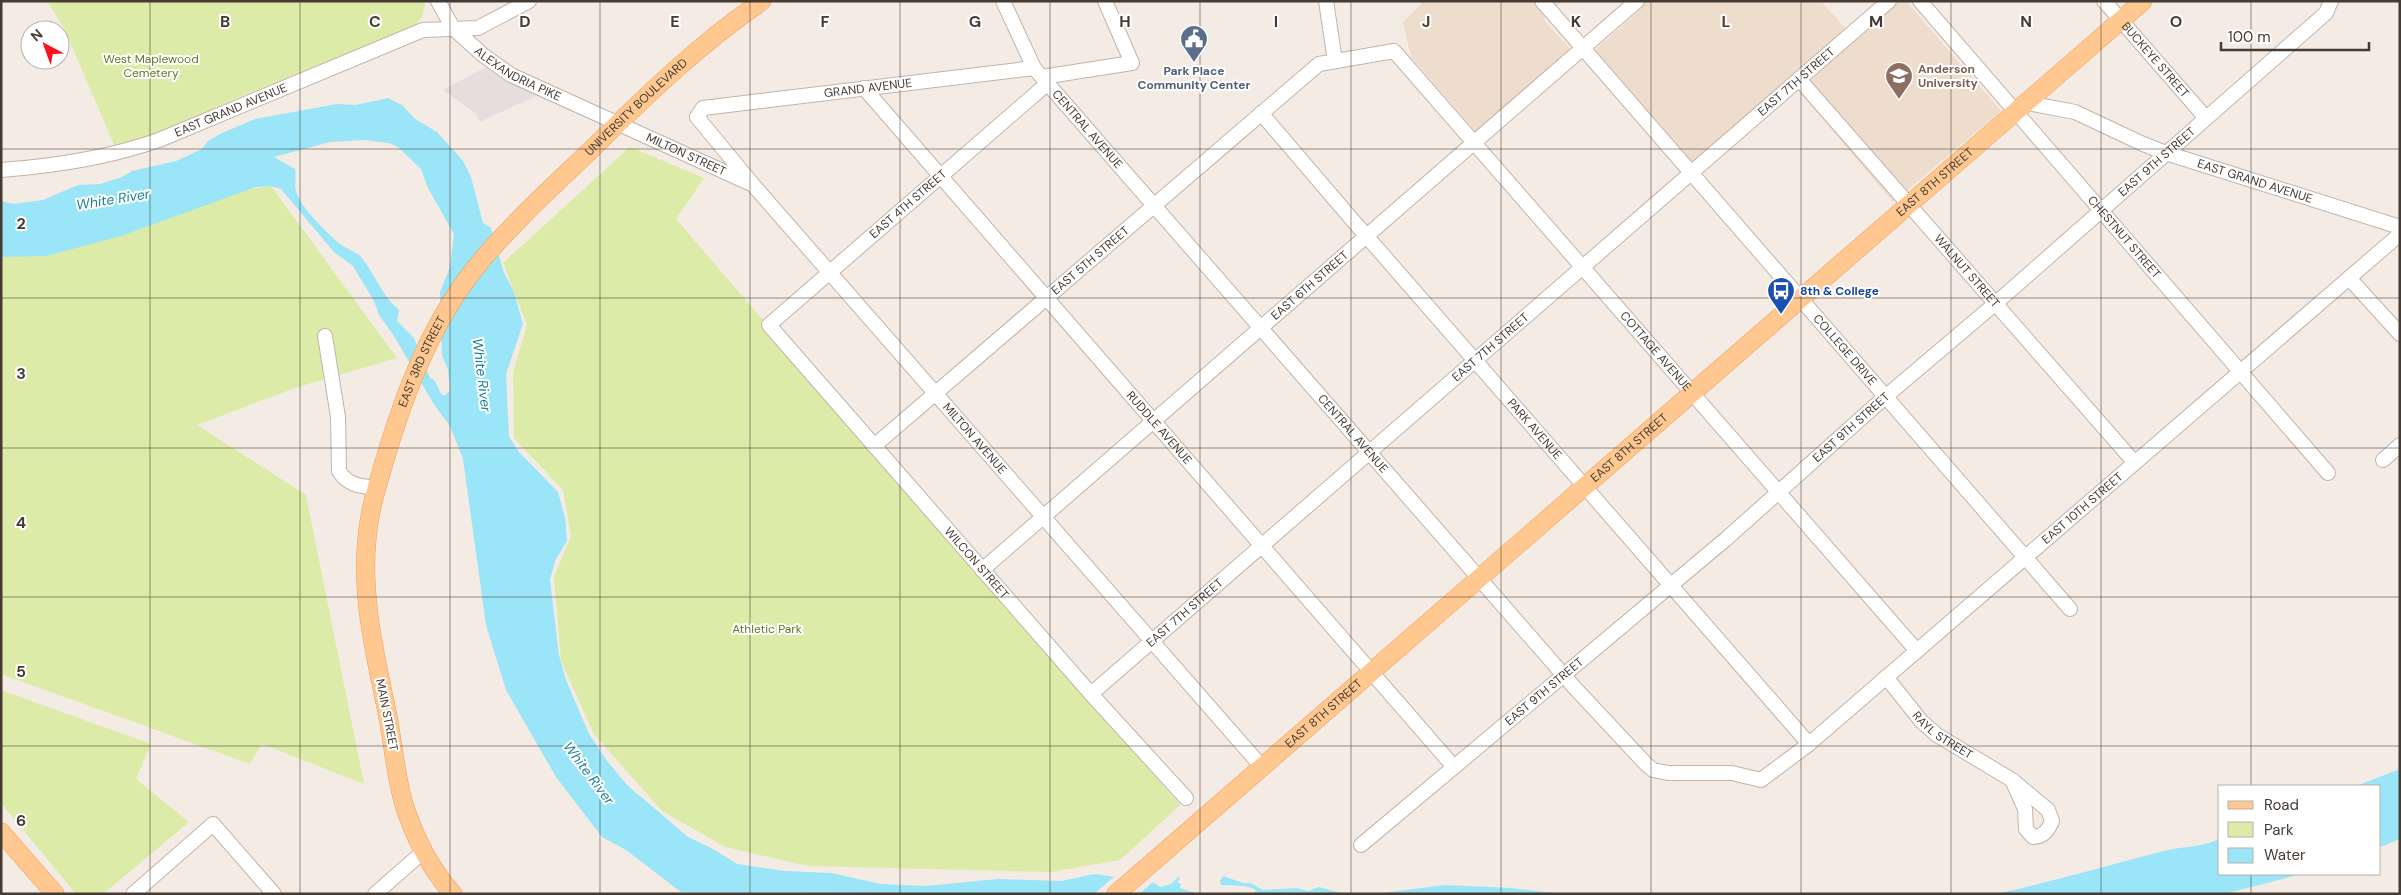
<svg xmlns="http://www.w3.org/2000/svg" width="2401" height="895" font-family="'DM Sans',sans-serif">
<rect width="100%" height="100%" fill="#f4ebe4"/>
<g fill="#edc">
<path d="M 1424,1 L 1563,1 L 1543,19 L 1571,50 L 1476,132 L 1411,57 L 1403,22 Z"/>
<path d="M 1632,1 L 1821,1 L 1855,39 L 1899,1 L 1906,1 L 2001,111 L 1893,202 L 1798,90 L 1701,172 L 1595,50 L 1640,10 Z"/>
</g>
<g fill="#dceca8">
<path d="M 47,1 L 426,1 L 422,17 L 415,26 L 223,104 L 164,132 L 115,147 L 64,28 Z"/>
<path d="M 630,147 L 704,178 L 676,219 L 1180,805 L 1120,860 L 1051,872 L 808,866 L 725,847 L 662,811 L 594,734 L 561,661 L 554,577 L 571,536 L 563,490 L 514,438 L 513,372 L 527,325 L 503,263 Z"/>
<path d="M 271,186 L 397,358 L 298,387 L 197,425 L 306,495 L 364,784 L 262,744 L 250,764 L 1,674 L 1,227 Z"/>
<path d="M 1,690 L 151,744 L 136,779 L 189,822 L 103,894 L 76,894 L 1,803 Z"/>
</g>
<path fill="#e4dfdd" d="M 494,63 L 547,91 L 480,122 L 475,113 L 443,90 Z"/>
<g fill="#9ae5f7" fill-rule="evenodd">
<path d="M 388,98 L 402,105 L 415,119 L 437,132 L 463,161 L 471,177 L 483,223 L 491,228 L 504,273 L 514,292 L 523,324 L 506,374 L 509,437 L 519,452 L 558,492 L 565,518 L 567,541 L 555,561 L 550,580 L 559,655 L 566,680 L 589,734 L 607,761 L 628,786 L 688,837 L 713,849 L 737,864 L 785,871 L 831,873 L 881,884 L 925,886 L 998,879 L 1061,881 L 1095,874 L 1154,883 L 1160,887 L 1171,884 L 1178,877 L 1180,878 L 1177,882 L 1181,884 L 1180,888 L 1198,894 L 681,892 L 626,850 L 602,837 L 556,777 L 506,690 L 486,625 L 463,459 L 450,426 L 435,406 L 394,336 L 379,315 L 374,301 L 353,266 L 334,252 L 281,189 L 271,186 L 256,187 L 121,236 L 46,256 L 1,257 L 1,201 L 14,204 L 43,200 L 78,185 L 100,184 L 122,177 L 132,171 L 176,161 L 202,149 L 208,141 L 220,134 L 255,119 L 337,104 L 356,105 ZM 363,140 L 389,143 L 398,147 L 421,169 L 428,188 L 454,234 L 450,267 L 440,292 L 442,355 L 448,370 L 450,391 L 445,395 L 442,395 L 434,380 L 430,378 L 414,338 L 397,321 L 399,310 C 382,296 376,276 362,258 C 356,251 346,249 340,244 C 327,233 300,207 296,191 C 294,184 297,177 295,169 L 274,157 L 330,142 Z"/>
<path d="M 2400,769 L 2400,839 L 2380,847 L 2380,786 L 2356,786 Z"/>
<path d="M 2220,838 L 2220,874 L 2301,874 L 2224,894 L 1993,894 C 2051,883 2107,865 2164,851 C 2182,846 2204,848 2220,838 Z"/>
<path d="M 1223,876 L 1243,883 L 1250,883 L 1263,890 L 1297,888 L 1308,891 L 1319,887 L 1341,893 L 1381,893 L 1445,885 L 1511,888 L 1563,894 L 1254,894 L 1256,890 C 1244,884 1234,886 1221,885 L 1220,881 Z"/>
</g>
<path fill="#f4ebe4" d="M 1116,875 L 1154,881 L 1139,894 L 1094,894 Z"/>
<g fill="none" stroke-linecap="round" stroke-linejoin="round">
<defs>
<g id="minor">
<path id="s1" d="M 438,1 L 453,28 L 483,55 L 511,75 L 749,183"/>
<path id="s2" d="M 1003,1 L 1034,68 L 1574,687 L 1646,764 L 1653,770 L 1668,773 L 1732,773 L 1761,780 L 1809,744 L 2400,234"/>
<path d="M 1326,1 L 1335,61"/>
<path id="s3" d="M 1542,1 L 2070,609"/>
<path id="s4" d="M 1920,1 L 2328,473"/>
<path id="s5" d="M 2104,1 L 2206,118"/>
<path id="s6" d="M 1034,68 L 703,108 L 697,117 L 754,186 L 1262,767"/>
<path d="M 1042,77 L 1132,63 L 1105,1"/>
<path id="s7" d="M 1799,79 L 2135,463"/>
<path id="s8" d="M 1048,83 L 769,325 L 1091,694 L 1186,798"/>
<path id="s9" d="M 864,88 L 1454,767"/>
<path id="s10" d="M 2028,103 L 2075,112 L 2143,144 L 2166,153 L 2400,227"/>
<path id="s11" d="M 1261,113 L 1349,216 L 1809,744"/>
<path id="s12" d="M 1,170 C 55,166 108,158 159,140 L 423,30 L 478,28 L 529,1"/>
<path d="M 2349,278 L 2400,334"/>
<path d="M 325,336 L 338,417 L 339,471 C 348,486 361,486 377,488"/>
<path id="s13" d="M 874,446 L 1319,64 L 1394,51 L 1917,651"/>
<path d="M 2383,460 L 2400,445"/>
<path id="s14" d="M 982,570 L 1637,1"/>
<path id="s15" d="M 1886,677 L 1922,722 L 1937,735 L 2012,780"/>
<path id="s16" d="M 1091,694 L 1889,1"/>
<path d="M 2012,780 L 2048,810 L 2052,821 C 2048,831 2043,837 2033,837 L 2026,829 L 2025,809 Z"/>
<path id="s17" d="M 1361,845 L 1726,539 L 1885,397 L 1996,303 L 2326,13 L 2331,1"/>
<path d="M 133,894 L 213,824 L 274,894"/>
<path d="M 375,894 L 424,851"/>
</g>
<g id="major">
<path d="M 1,832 L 55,894"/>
<path id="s18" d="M 453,894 C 430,868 413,834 403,801 C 395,772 393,741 387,712 C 375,654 361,597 367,538 C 369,513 376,490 383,466 C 404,394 432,319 481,261 C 516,219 558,182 597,144 C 649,93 702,42 762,1"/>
<path id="s19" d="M 1116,894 L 2143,1"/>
</g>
</defs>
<use href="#minor" stroke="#c3b4a9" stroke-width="16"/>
<use href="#major" stroke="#efa057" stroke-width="19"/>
<use href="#minor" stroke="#fff" stroke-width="14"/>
<use href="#major" stroke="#ffc891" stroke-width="18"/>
</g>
<path fill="none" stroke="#463b33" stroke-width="1" stroke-opacity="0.55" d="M 150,1 L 150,894M 300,1 L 300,894M 450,1 L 450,894M 600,1 L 600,894M 750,1 L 750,894M 900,1 L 900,894M 1050,1 L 1050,894M 1200,1 L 1200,894M 1351,1 L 1351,894M 1501,1 L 1501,894M 1651,1 L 1651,894M 1801,1 L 1801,894M 1951,1 L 1951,894M 2101,1 L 2101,894M 2251,1 L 2251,786M 1,149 L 2400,149M 1,298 L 2400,298M 1,448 L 2400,448M 1,597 L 2400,597M 1,746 L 2400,746M 2251,874 L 2251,894"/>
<defs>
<symbol id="civic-pin" viewBox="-11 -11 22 30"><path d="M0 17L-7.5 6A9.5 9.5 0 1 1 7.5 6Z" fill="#5c6f8a" stroke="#fff"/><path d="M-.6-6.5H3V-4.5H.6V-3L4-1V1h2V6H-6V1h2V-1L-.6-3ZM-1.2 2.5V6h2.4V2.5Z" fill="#fff"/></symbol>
<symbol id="university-pin" viewBox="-11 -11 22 30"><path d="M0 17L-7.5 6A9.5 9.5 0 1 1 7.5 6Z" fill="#8d6e63" stroke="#fff"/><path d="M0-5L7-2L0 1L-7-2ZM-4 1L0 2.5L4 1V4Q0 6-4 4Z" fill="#fff"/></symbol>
<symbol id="bus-pin" viewBox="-11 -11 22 30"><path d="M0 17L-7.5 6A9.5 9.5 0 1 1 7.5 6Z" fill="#1a4fb4" stroke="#fff"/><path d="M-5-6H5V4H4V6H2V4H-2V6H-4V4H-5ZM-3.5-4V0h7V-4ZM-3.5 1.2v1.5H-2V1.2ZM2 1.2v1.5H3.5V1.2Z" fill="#fff"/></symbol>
</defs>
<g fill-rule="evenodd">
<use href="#civic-pin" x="1178" y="23" width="32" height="43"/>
<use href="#university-pin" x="1883" y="60" width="32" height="43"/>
<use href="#bus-pin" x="1765" y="275" width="32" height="43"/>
</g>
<g text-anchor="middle" stroke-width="4" stroke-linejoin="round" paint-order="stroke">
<g font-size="12" fill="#587d21" stroke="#fff">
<text x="151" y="63">West Maplewood<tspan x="151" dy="14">Cemetery</tspan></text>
<text x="767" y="633">Athletic Park</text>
</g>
<g font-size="12" fill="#463b33" stroke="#fff">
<text dy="4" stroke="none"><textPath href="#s5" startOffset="78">BUCKEYE STREET</textPath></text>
<text dy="4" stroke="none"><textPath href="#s1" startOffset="111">ALEXANDRIA PIKE</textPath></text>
<text dy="4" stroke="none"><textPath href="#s16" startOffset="934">EAST 7TH STREET</textPath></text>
<text transform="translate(868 88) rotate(-7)" y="4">GRAND AVENUE</text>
<text dy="4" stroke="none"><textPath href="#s18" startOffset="894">UNIVERSITY BOULEVARD</textPath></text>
<text dy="4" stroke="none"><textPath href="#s12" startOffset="239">EAST GRAND AVENUE</textPath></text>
<text dy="4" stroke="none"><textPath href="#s2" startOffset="155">CENTRAL AVENUE</textPath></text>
<text dy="4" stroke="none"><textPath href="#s1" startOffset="298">MILTON STREET</textPath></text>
<text dy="4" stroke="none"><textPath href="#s17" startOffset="1049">EAST 9TH STREET</textPath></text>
<text dy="4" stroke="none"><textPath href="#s10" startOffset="241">EAST GRAND AVENUE</textPath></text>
<text dy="4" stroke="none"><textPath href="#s19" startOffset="1085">EAST 8TH STREET</textPath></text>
<text transform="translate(908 204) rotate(-41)" y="4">EAST 4TH STREET</text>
<text dy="4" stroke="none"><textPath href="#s4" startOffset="312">CHESTNUT STREET</textPath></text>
<text dy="4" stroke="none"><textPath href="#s13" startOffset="285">EAST 5TH STREET</textPath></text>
<text dy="4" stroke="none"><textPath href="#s7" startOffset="255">WALNUT STREET</textPath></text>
<text dy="4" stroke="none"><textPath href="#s14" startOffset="434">EAST 6TH STREET</textPath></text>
<text dy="4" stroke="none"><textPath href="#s16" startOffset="529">EAST 7TH STREET</textPath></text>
<text dy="4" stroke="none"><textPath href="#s13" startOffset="1061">COTTAGE AVENUE</textPath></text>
<text dy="4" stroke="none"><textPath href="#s3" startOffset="462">COLLEGE DRIVE</textPath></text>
<text dy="4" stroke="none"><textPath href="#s18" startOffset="558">EAST 3RD STREET</textPath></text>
<text dy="4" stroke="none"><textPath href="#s9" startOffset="450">RUDDLE AVENUE</textPath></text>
<text dy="4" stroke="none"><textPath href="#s11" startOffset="418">PARK AVENUE</textPath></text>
<text dy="4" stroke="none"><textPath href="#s17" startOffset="644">EAST 9TH STREET</textPath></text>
<text dy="4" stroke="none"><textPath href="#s2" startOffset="559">CENTRAL AVENUE</textPath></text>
<text dy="4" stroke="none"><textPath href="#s6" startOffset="769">MILTON AVENUE</textPath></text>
<text dy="4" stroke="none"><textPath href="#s19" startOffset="680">EAST 8TH STREET</textPath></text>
<text dy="4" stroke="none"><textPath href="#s2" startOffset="1540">EAST 10TH STREET</textPath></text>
<text dy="4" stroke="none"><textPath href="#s8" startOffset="685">WILCON STREET</textPath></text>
<text dy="4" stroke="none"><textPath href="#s16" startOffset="124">EAST 7TH STREET</textPath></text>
<text dy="4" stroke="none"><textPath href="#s17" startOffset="239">EAST 9TH STREET</textPath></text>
<text dy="4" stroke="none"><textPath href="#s19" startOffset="275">EAST 8TH STREET</textPath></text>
<text transform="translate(387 715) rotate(79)" y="4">MAIN STREET</text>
<text dy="4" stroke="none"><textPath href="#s15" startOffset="82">RAYL STREET</textPath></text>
</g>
<g font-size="12" font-weight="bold" fill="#785e54" stroke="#fff" text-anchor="start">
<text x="1918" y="73">Anderson<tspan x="1918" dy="14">University</tspan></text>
</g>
<g font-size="12" font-weight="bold" fill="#4e5e75" stroke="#fff">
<text x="1194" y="75">Park Place<tspan x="1194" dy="14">Community Center</tspan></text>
</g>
<g font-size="12" font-weight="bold" fill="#164399" stroke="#fff" text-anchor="start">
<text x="1800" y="295">8th &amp; College</text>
</g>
<g font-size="14" font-style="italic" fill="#1f819a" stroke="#fff">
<text transform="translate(113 199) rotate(-9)" y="5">White River</text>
<text transform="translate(482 375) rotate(83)" y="5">White River</text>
<text transform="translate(589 773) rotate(53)" y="5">White River</text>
</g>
</g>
<g font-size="16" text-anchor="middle" font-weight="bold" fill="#463b33" stroke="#fff" stroke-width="4" stroke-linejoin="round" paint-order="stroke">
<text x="225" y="27">B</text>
<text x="375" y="27">C</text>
<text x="525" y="27">D</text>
<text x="675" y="27">E</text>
<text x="825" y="27">F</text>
<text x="975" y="27">G</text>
<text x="1125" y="27">H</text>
<text x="1276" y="27">I</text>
<text x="1426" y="27">J</text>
<text x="1576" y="27">K</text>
<text x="1726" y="27">L</text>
<text x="1876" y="27">M</text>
<text x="2026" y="27">N</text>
<text x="2176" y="27">O</text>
<text x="21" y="229">2</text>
<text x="21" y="379">3</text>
<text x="21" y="528">4</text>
<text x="21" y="677">5</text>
<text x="21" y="826">6</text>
</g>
<rect width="2401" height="895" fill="none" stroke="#463b33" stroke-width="5"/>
<rect x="2218" y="785" width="162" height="90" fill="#ffffff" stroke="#b5b1ad"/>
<rect x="2228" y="801" width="25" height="8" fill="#ffc891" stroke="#b5b1ad"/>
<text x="2264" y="810" font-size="15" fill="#463b33">Road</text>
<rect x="2228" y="822" width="25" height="15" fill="#dceca8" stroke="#b5b1ad"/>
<text x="2264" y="835" font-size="15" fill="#463b33">Park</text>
<rect x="2228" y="848" width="25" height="15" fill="#9ae5f7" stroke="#b5b1ad"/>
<text x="2264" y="860" font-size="15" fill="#463b33">Water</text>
<g transform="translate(45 45) rotate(319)"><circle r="24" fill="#ffffff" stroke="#b5b1ad"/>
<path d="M0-4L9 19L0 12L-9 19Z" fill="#ff0f20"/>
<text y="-8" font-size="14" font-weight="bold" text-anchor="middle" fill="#463b33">N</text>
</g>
<path d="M2221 42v8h148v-8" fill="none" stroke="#463b33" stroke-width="2.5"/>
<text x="2228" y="42" font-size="15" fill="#463b33" stroke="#ffffff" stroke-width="4" paint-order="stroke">100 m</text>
</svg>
